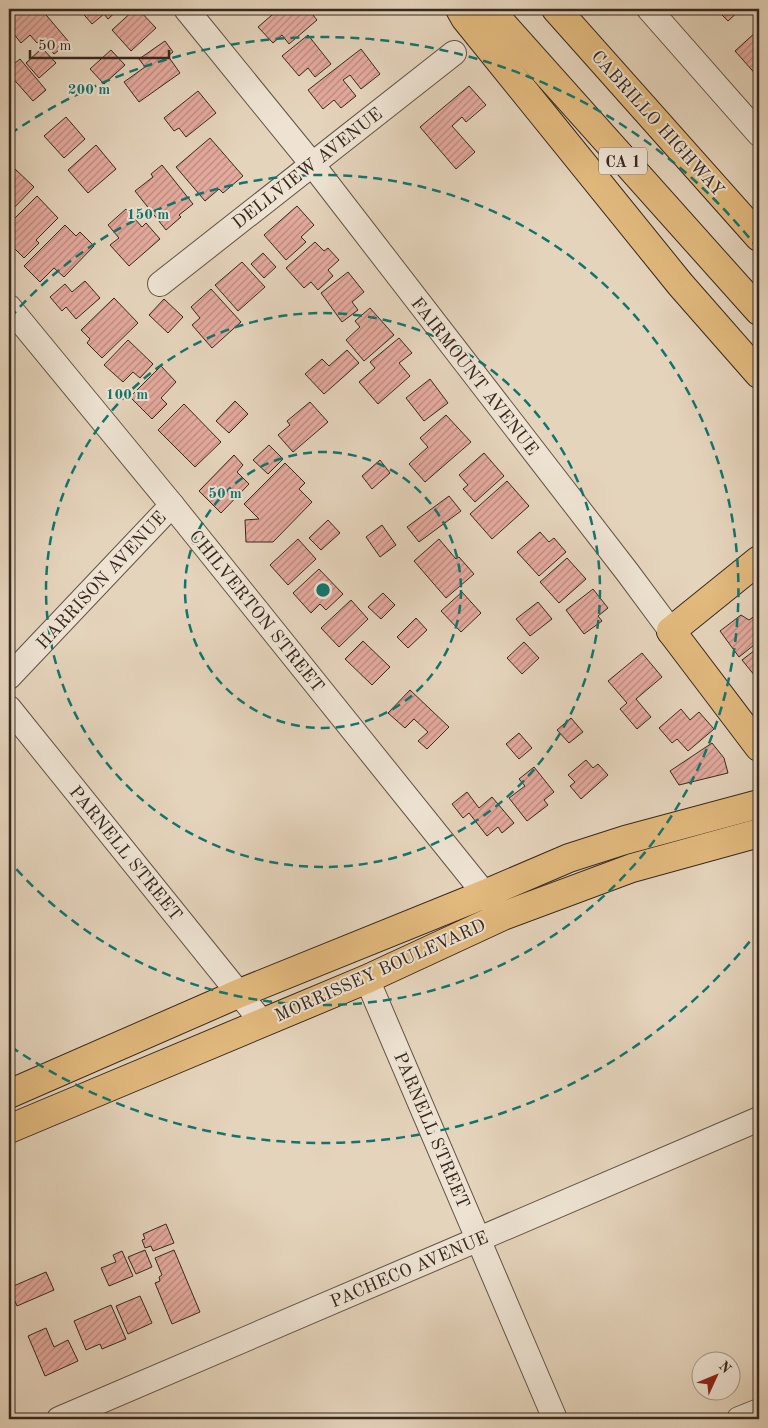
<svg xmlns="http://www.w3.org/2000/svg" width="768" height="1428" font-family="'Old Standard TT',serif">
<defs>
<pattern id="building-hatch" width="6" height="6" patternUnits="userSpaceOnUse" patternTransform="scale(1.25)"><rect width="6" height="6" fill="#e4aa9e"/><path d="M-1 1l2-2M0 6l6-6M5 7l2-2" fill="none" stroke="#ba8a80"/></pattern>
</defs>
<rect width="100%" height="100%" fill="#e5d4bc"/>
<filter id="stains"><feTurbulence type="fractalNoise" baseFrequency=".004" numOctaves="4"/><feColorMatrix values="0 0 0 0 .2 0 0 0 0 .09 0 0 0 0 .02 0 0 0 .5 -.17"/></filter>
<radialGradient id="worn" r=".72"><stop offset=".6" stop-color="#630" stop-opacity="0"/><stop offset="1" stop-color="#630" stop-opacity=".3"/></radialGradient>
<g fill="url(#building-hatch)" stroke="#36281f">
<path d="M 21,9 L 41,9 L 69,42 L 54,54 L 42,39 L 37,43 L 30,35 L 21,43 L 9,28 L 9,19 Z"/>
<path d="M 79,9 L 119,9 L 108,19 L 104,14 L 92,24 Z"/>
<path d="M 135,9 L 138,9 L 156,28 L 131,51 L 112,30 Z"/>
<path d="M 279,9 L 308,9 L 317,20 L 289,44 L 282,35 L 273,43 L 258,27 Z"/>
<path d="M 716,9 L 741,9 L 728,21 Z"/>
<path d="M 757,31 L 759,33 L 759,78 L 735,51 Z"/>
<path d="M 308,35 L 331,64 L 315,77 L 308,68 L 299,76 L 282,56 Z"/>
<path d="M 165,41 L 173,52 L 168,56 L 180,73 L 139,102 L 124,82 L 145,67 L 139,59 Z"/>
<path d="M 42,48 L 56,63 L 39,78 L 26,63 Z"/>
<path d="M 361,49 L 380,74 L 361,89 L 350,75 L 343,80 L 356,96 L 341,108 L 334,100 L 323,109 L 308,90 Z"/>
<path d="M 111,50 L 125,65 L 104,84 L 90,69 Z"/>
<path d="M 9,58 L 14,64 L 20,59 L 46,90 L 33,101 L 9,74 Z"/>
<path d="M 469,86 L 486,105 L 466,122 L 462,117 L 452,126 L 475,152 L 456,169 L 420,127 Z"/>
<path d="M 198,91 L 216,113 L 186,137 L 179,128 L 174,131 L 164,118 Z"/>
<path d="M 66,117 L 85,139 L 64,158 L 44,136 Z"/>
<path d="M 210,138 L 243,176 L 223,193 L 219,189 L 205,201 L 176,167 Z"/>
<path d="M 96,145 L 116,169 L 88,193 L 68,170 Z"/>
<path d="M 162,165 L 193,204 L 179,215 L 181,217 L 166,230 L 135,191 L 153,177 L 151,174 Z"/>
<path d="M 14,168 L 34,187 L 9,213 L 9,174 Z"/>
<path d="M 37,196 L 58,218 L 36,240 L 39,243 L 24,258 L 9,243 L 9,224 Z"/>
<path d="M 297,206 L 314,225 L 301,237 L 306,242 L 286,260 L 264,235 Z"/>
<path d="M 126,209 L 142,227 L 146,223 L 160,239 L 129,266 L 110,245 L 119,238 L 108,225 Z"/>
<path d="M 65,225 L 76,236 L 80,232 L 94,246 L 64,277 L 54,268 L 40,282 L 24,266 Z"/>
<path d="M 315,242 L 324,251 L 328,248 L 339,260 L 328,270 L 333,276 L 318,290 L 311,282 L 304,288 L 286,268 Z"/>
<path d="M 263,253 L 276,267 L 264,278 L 251,264 Z"/>
<path d="M 242,262 L 265,287 L 238,311 L 215,285 Z"/>
<path d="M 348,272 L 364,292 L 352,302 L 358,310 L 342,322 L 321,293 Z"/>
<path d="M 85,281 L 100,298 L 76,319 L 66,307 L 62,311 L 50,297 L 65,284 L 72,292 Z"/>
<path d="M 211,289 L 241,322 L 212,348 L 192,325 L 200,318 L 191,307 Z"/>
<path d="M 114,298 L 138,323 L 102,358 L 87,343 L 90,339 L 81,330 Z"/>
<path d="M 164,299 L 183,317 L 168,333 L 149,315 Z"/>
<path d="M 370,308 L 394,335 L 364,361 L 346,340 L 360,327 L 355,321 Z"/>
<path d="M 399,338 L 412,353 L 399,363 L 410,376 L 378,404 L 359,382 L 375,368 L 370,362 Z"/>
<path d="M 128,340 L 153,364 L 140,378 L 133,372 L 123,382 L 104,365 Z"/>
<path d="M 347,350 L 359,363 L 324,394 L 305,374 L 322,359 L 329,366 Z"/>
<path d="M 161,366 L 176,382 L 161,398 L 167,404 L 152,419 L 130,397 Z"/>
<path d="M 430,379 L 448,403 L 424,421 L 406,398 Z"/>
<path d="M 235,401 L 248,414 L 229,433 L 216,421 Z"/>
<path d="M 310,402 L 328,422 L 293,452 L 278,435 L 290,425 L 287,421 Z"/>
<path d="M 184,404 L 221,442 L 195,467 L 158,430 Z"/>
<path d="M 446,415 L 471,442 L 425,482 L 409,464 L 428,447 L 420,438 Z"/>
<path d="M 269,445 L 283,459 L 268,474 L 253,460 Z"/>
<path d="M 484,453 L 504,476 L 475,502 L 463,489 L 468,485 L 459,475 Z"/>
<path d="M 234,455 L 243,465 L 237,472 L 249,484 L 221,513 L 199,491 Z"/>
<path d="M 380,460 L 390,473 L 372,489 L 362,476 Z"/>
<path d="M 285,463 L 305,483 L 299,489 L 312,502 L 273,542 L 246,542 L 245,520 L 259,519 L 244,504 Z"/>
<path d="M 507,481 L 529,506 L 492,539 L 470,514 Z"/>
<path d="M 449,496 L 461,511 L 419,542 L 407,527 Z"/>
<path d="M 328,520 L 340,533 L 321,550 L 309,538 Z"/>
<path d="M 382,525 L 396,545 L 380,557 L 366,537 Z"/>
<path d="M 540,532 L 549,542 L 554,538 L 566,552 L 539,576 L 517,552 Z"/>
<path d="M 298,539 L 316,559 L 288,585 L 270,565 Z"/>
<path d="M 439,539 L 456,559 L 459,557 L 474,574 L 446,598 L 414,561 Z"/>
<path d="M 567,558 L 586,579 L 559,603 L 540,582 Z"/>
<path d="M 319,569 L 343,594 L 326,610 L 320,604 L 311,613 L 293,593 Z"/>
<path d="M 593,589 L 608,608 L 598,616 L 602,621 L 584,634 L 566,610 Z"/>
<path d="M 462,592 L 481,613 L 461,632 L 441,611 Z"/>
<path d="M 383,593 L 395,605 L 381,619 L 368,607 Z"/>
<path d="M 351,600 L 368,619 L 339,647 L 321,628 Z"/>
<path d="M 538,602 L 552,619 L 530,636 L 516,619 Z"/>
<path d="M 759,613 L 759,641 L 739,657 L 720,631 L 741,615 L 749,620 Z"/>
<path d="M 416,618 L 427,630 L 408,648 L 397,637 Z"/>
<path d="M 363,641 L 390,667 L 372,685 L 345,659 Z"/>
<path d="M 524,642 L 539,658 L 522,674 L 507,658 Z"/>
<path d="M 759,647 L 759,674 L 755,676 L 742,660 Z"/>
<path d="M 642,653 L 662,677 L 636,699 L 651,717 L 637,729 L 620,709 L 627,703 L 608,681 Z"/>
<path d="M 410,690 L 449,727 L 427,749 L 418,741 L 428,732 L 414,719 L 405,728 L 388,713 Z"/>
<path d="M 681,709 L 690,720 L 699,712 L 714,729 L 688,751 L 677,739 L 672,743 L 659,728 Z"/>
<path d="M 571,718 L 583,732 L 569,743 L 557,730 Z"/>
<path d="M 519,733 L 532,748 L 519,759 L 506,744 Z"/>
<path d="M 712,743 L 724,758 L 728,773 L 679,785 L 670,771 Z"/>
<path d="M 586,760 L 593,768 L 598,764 L 608,775 L 581,799 L 570,786 L 575,782 L 568,775 Z"/>
<path d="M 534,767 L 554,792 L 544,800 L 548,805 L 527,821 L 509,798 L 525,786 L 519,779 Z"/>
<path d="M 467,792 L 479,808 L 492,797 L 514,823 L 502,833 L 498,827 L 487,836 L 469,813 L 463,818 L 452,804 Z"/>
<path d="M 166,1224 L 174,1243 L 153,1251 L 151,1246 L 145,1248 L 142,1240 L 145,1239 L 143,1234 Z"/>
<path d="M 145,1250 L 152,1267 L 136,1274 L 128,1257 Z"/>
<path d="M 174,1250 L 200,1312 L 172,1324 L 155,1283 L 160,1281 L 159,1277 L 162,1275 L 155,1258 Z"/>
<path d="M 122,1251 L 133,1276 L 109,1286 L 101,1268 L 116,1262 L 113,1255 Z"/>
<path d="M 46,1272 L 54,1290 L 17,1306 L 9,1288 Z"/>
<path d="M 140,1296 L 152,1323 L 128,1334 L 116,1306 Z"/>
<path d="M 111,1305 L 126,1339 L 102,1349 L 100,1344 L 86,1350 L 74,1321 Z"/>
<path d="M 46,1328 L 54,1347 L 68,1340 L 78,1361 L 45,1376 L 28,1336 Z"/>
</g>
<g fill="none" stroke-linecap="round" stroke-linejoin="round">
<defs>
<g id="minor">
<path d="M 186,9 L 312,164 L 628,573 L 671,631"/>
<path d="M 649,9 L 759,134"/>
<path d="M 160,284 L 454,53"/>
<path d="M 9,307 L 172,505 L 496,908"/>
<path d="M 9,677 L 172,505"/>
<path d="M 9,708 L 262,1022"/>
<path d="M 367,979 L 555,1419"/>
<path d="M 59,1419 L 759,1119"/>
<path d="M 739,1419 L 759,1411"/>
</g>
<g id="major">
<path d="M 671,631 L 759,747"/>
<path d="M 9,1094 L 240,993 L 485,894 L 569,858 L 625,840 L 759,804"/>
<path d="M 9,1129 L 367,979 L 503,916 L 632,868 L 759,833"/>
</g>
<g id="highway">
<path d="M 460,9 L 465,18 L 680,284 L 759,374"/>
<path d="M 489,9 L 759,311"/>
<path d="M 556,9 L 759,237"/>
<path d="M 671,631 L 759,560"/>
</g>
</defs>
<use href="#minor" stroke="#625346" stroke-width="26"/>
<use href="#major" stroke="#36281f" stroke-width="30"/>
<use href="#highway" stroke="#36281f" stroke-width="30"/>
<use href="#minor" stroke="#eee3d3" stroke-width="24"/>
<use href="#major" stroke="#e2ba7e" stroke-width="28"/>
<use href="#highway" stroke="#e2ba7e" stroke-width="28"/>
</g>
<g fill="none" stroke="#0f766e" stroke-width="2.5" stroke-dasharray="9 6">
<circle cx="323" cy="590" r="138"/>
<circle cx="323" cy="590" r="277"/>
<path d="M10 318A415 415 0 1 1 10 862"/>
<path d="M759 930A553 553 0 0 1 10 1046M10 134A553 553 0 0 1 759 250"/>
</g>
<g text-anchor="middle" stroke-width="4" stroke-linejoin="round" paint-order="stroke">
<rect fill="#eee3d3" stroke="#6d6055" stroke-width="1" x="599" y="147.5" width="48" height="27" rx="4"/>
<g font-size="16" font-weight="bold" fill="#36281f">
<text x="623" y="167">CA 1</text>
</g>
<g font-size="18" fill="#36281f" stroke="#eee3d3">
<text transform="translate(658 123) rotate(48)" y="6">CABRILLO HIGHWAY</text>
<text transform="translate(307 168) rotate(-38)" y="6">DELLVIEW AVENUE</text>
<text transform="translate(475 376) rotate(52)" y="6">FAIRMOUNT AVENUE</text>
<text transform="translate(101 580) rotate(-47)" y="6">HARRISON AVENUE</text>
<text transform="translate(257 611) rotate(51)" y="6">CHILVERTON STREET</text>
<text transform="translate(126 853) rotate(51)" y="6">PARNELL STREET</text>
<text transform="translate(380 970) rotate(-24)" y="6">MORRISSEY BOULEVARD</text>
<text transform="translate(432 1130) rotate(67)" y="6">PARNELL STREET</text>
<text transform="translate(409 1269) rotate(-23)" y="6">PACHECO AVENUE</text>
</g>
</g>
<circle cx="323" cy="590" r="8" fill="#0f766e" stroke="#eee3d3" stroke-width="2.5"/>
<g font-size="15" text-anchor="middle" font-weight="bold" fill="#0f766e" stroke="#eee3d3" stroke-width="4" stroke-linejoin="round" paint-order="stroke">
<text x="89" y="94">200 m</text>
<text x="148" y="219">150 m</text>
<text x="127" y="399">100 m</text>
<text x="225" y="498">50 m</text>
</g>
<rect width="768" height="1428" fill="none" stroke="#e5d4bc" stroke-width="30"/>
<rect x="10" y="10" width="748" height="1408" fill="none" stroke="#36281f" stroke-width="2.5"/>
<rect x="15" y="15" width="738" height="1398" fill="none" stroke="#36281f"/>
<g transform="translate(716 1376) rotate(46)"><circle r="24" fill="#eee3d3" stroke="#a4988b"/>
<path d="M0-4L9 19L0 12L-9 19Z" fill="#8f2418"/>
<text y="-8" font-size="14" font-weight="bold" text-anchor="middle" fill="#36281f">N</text>
</g>
<path d="M30 50v8h139v-8" fill="none" stroke="#36281f" stroke-width="2.5"/>
<text x="38" y="50" font-size="15" fill="#36281f" stroke="#eee3d3" stroke-width="4" paint-order="stroke">50 m</text>
<rect width="100%" height="100%" filter="url(#stains)"/>
<rect width="100%" height="100%" fill="url(#worn)"/>
</svg>
